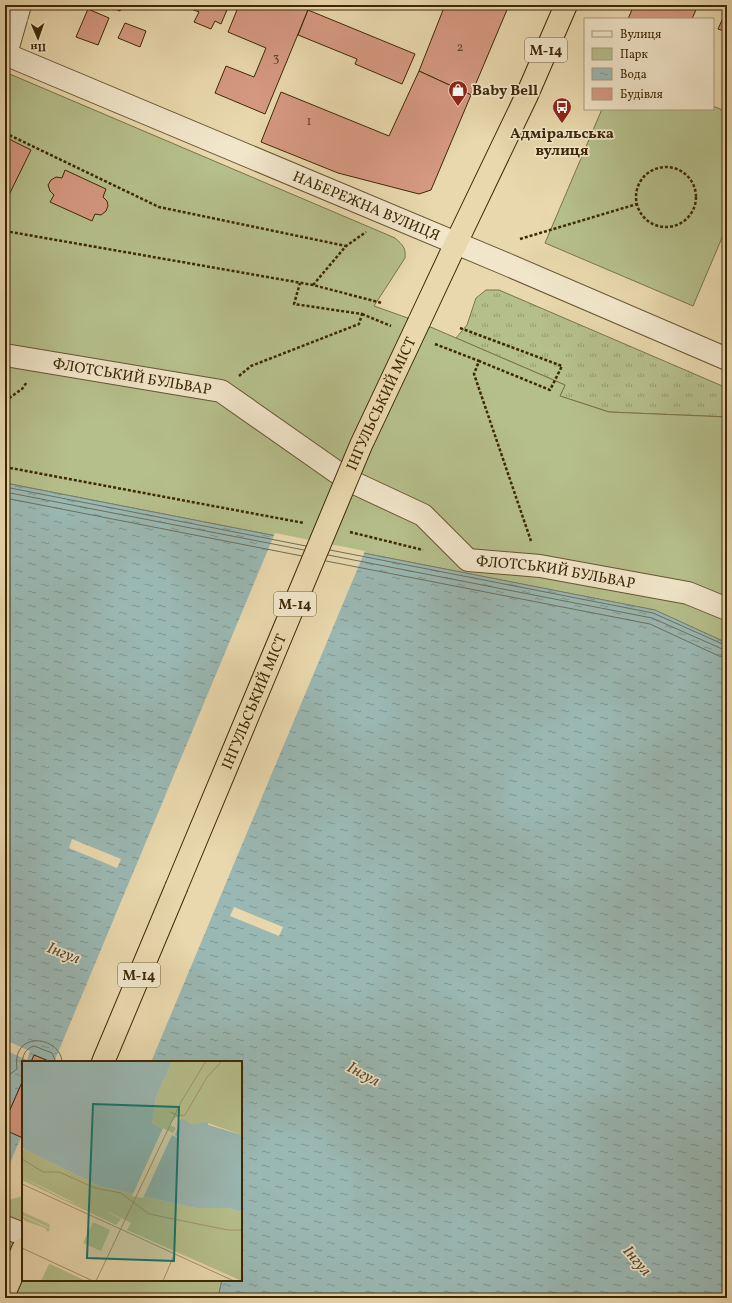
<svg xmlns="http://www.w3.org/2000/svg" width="732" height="1303" font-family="Vollkorn,serif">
<defs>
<pattern id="grass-tufts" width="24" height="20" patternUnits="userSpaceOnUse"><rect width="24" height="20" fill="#b5bf8b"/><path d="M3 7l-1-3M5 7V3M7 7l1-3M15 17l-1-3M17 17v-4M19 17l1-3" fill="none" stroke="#949b70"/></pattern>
<pattern id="water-ripples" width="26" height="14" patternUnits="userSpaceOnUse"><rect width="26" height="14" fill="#9ab8b3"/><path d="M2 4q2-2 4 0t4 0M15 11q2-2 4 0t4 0" fill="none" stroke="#7f9690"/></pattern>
</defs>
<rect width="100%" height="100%" fill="#e9d8ad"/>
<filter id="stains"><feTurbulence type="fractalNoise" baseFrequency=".005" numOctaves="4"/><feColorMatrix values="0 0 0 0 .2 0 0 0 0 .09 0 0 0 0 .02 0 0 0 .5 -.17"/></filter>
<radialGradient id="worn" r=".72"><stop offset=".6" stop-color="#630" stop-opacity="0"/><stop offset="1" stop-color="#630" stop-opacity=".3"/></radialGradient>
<path fill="url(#grass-tufts)" stroke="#797448" d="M 486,290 L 499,290 L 727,388 L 727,417 L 609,412 L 560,396 L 565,385 L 456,338 L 467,325 L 476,298 Z"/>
<g fill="#b5bf8b" stroke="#797448">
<path d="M 5,72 L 395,238 C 403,245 406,248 405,258 L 374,306 L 419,322 L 565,385 L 560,396 L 609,412 L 727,417 L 727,643 L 654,610 L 5,483 Z"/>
<path d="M 713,106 L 727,112 L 727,226 L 693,306 L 545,243 L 602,109 L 713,109 Z"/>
<path d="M 23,1194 L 23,1280 L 222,1280 L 218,1298 L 5,1298 L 5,1199 Z"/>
</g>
<g fill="url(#water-ripples)" stroke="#757e6e">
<path d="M 5,483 L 655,610 L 727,643 L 727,1298 L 218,1298 L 222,1280 L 241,1280 L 241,1062 L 51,1062 L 34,1055 L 31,1062 L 23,1062 L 23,1080 L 5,1121 Z"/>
<path d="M 5,1130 L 23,1138 L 5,1199 Z"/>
</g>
<g fill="#e9d8ad">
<path d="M 275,533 L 365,551 L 151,1062 L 54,1062 Z"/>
<path d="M 72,839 L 121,859 L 117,868 L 69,848 Z"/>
<path d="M 234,907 L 283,927 L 279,936 L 230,916 Z"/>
<path d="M 5,1040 L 30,1051 L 27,1060 L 5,1050 Z"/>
<path d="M 5,1128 L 23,1136 L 23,1196 L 5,1201 L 5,1175 L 21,1137 L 5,1130 Z"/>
</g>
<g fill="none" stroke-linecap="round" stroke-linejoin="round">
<g stroke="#6c705c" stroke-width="1">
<path d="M 5,487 L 306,546"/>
<path d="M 5,492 L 304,550"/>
<path d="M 5,498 L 302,556"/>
<path d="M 330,550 L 653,613 L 727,646"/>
<path d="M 328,555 L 652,618 L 727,651"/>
<path d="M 326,561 L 650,624 L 719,656 L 727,657"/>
<path d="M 23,1065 C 21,1056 26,1048 34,1046 L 52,1053 L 56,1062"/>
<path d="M 5,1084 L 9,1075 L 17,1069 C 11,1029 61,1036 62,1062"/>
</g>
</g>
<g fill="#d69982" stroke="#3d2806">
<path d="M 105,5 L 123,5 L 120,11 Z"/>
<path d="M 181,5 L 229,5 L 221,24 L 215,21 L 211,29 L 194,22 L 199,12 Z"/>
<path d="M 239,5 L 310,5 L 265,114 L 215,93 L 226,66 L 254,77 L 266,48 L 228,32 Z"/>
<path d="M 426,5 L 436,5 L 434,8 Z"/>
<path d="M 445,5 L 509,5 L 471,95 L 419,71 Z"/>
<path d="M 634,5 L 698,5 L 692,19 L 628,19 Z"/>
<path d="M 88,9 L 109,18 L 98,45 L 76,37 Z"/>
<path d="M 727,9 L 727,32 L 718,29 Z"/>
<path d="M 308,10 L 415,54 L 402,84 L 355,64 L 357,59 L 298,35 Z"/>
<path d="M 125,23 L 146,31 L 140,47 L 118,38 Z"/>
<path d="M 419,71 L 471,95 L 431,190 L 419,194 L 338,173 L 261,142 L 281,92 L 389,136 Z"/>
<path d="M 5,137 L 31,150 L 5,203 Z"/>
<path d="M 65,170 L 106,189 L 103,197 L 107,201 L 108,206 L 106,211 L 101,215 L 95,214 L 92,221 L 50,202 L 54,195 L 50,191 L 48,185 L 51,180 L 56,177 L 62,178 Z"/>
<path d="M 34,1055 L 51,1062 L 31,1062 Z"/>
<path d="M 23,1080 L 23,1138 L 5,1130 L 5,1121 Z"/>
</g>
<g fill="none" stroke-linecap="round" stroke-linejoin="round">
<defs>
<g id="minor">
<path id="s1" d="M 5,54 L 506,264 L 727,359"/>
<path d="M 6,54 L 20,5"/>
<path id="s2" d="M 5,355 L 221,391 L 348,480 L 423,515 L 468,560 L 540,566 L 688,593 L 727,609"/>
<path d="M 5,1227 L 23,1234"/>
</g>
<g id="highway">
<path d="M 419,322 L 456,243 L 527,95 L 566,5"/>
<path d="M 103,1062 L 176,888"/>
<path d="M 5,1292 L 23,1249"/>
</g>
</defs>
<use href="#minor" stroke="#685430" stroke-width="24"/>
<use href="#highway" stroke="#3d2806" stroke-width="24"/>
<g stroke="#3d2806" stroke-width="2.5" stroke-dasharray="3 2" stroke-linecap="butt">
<path d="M 5,133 L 159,207 L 346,246"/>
<circle cx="666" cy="197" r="30"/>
<path d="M 5,231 L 313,285 L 382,303"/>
<path d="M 520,239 L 637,204"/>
<path d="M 313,285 L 346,246 L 366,232"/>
<path d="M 362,314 L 391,326"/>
<path d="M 460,328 L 562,366 L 550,390 L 479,361 L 474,374 L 531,541"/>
<path d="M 435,344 L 479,361"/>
<path d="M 239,376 L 251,366 L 359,324 L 362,314 L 294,304 L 300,283"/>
<path d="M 5,401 L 22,389 L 27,382"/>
<path d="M 5,467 L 304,523"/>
<path d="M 350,532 L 423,550"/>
</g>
<use href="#minor" stroke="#f1e6ca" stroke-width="22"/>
<use href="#highway" stroke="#e9d8ad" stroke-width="22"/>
<defs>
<g id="highway-bridge">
<path id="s3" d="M 176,888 L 361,445 L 419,322"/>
</g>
</defs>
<use href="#highway-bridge" stroke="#3d2806" stroke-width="24" stroke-linecap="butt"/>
<use href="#highway-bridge" stroke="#e9d8ad" stroke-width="22"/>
</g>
<defs>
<symbol id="shop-pin" viewBox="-11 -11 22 30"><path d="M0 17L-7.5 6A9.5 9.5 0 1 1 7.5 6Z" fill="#8f2418" stroke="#f1e6ca"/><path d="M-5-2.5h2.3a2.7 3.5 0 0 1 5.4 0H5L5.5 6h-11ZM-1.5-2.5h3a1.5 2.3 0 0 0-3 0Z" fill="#fff"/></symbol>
<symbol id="bus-pin" viewBox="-11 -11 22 30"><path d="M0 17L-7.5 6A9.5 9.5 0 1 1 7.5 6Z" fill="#8f2418" stroke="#f1e6ca"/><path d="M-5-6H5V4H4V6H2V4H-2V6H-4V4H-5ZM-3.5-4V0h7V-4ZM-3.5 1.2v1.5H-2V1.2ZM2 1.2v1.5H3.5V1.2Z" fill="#fff"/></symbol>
</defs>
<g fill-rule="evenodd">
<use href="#shop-pin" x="447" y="79" width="22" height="30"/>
<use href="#bus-pin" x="551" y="96" width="22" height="30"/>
</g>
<g text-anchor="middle" stroke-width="3.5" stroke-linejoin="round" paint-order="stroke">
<g font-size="13" fill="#634425">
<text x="460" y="51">2</text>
<text x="276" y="62">3</text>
<text x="309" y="125">1</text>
</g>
<g fill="#f1e6ca" stroke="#736141" stroke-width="1">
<rect x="525" y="38" width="42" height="24" rx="3"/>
<rect x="274" y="592" width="42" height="24" rx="3"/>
<rect x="118" y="963" width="42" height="24" rx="3"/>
</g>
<g font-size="14" font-weight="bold" fill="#3d2806">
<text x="546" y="55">М-14</text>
<text x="295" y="609">М-14</text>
<text x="139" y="980">М-14</text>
</g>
<g font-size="15" font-weight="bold" fill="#3d2806" stroke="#f1e6ca" text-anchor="start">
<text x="472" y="95">Baby Bell</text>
<text x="562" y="138" text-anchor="middle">Адміральська<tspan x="562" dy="17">вулиця</tspan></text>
</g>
<g font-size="15" fill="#3d2806" stroke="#f1e6ca">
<text dy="5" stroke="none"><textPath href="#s1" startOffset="392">НАБЕРЕЖНА ВУЛИЦЯ</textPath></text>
<text dy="5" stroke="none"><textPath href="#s2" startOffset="129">ФЛОТСЬКИЙ БУЛЬВАР</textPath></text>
<text dy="5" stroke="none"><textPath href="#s3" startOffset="526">ІНГУЛЬСЬКИЙ МІСТ</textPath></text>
<text dy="5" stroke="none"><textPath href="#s2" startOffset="609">ФЛОТСЬКИЙ БУЛЬВАР</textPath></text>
<text dy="5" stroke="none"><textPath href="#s3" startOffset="202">ІНГУЛЬСЬКИЙ МІСТ</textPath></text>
</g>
<g font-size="16" font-style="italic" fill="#544c31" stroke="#f1e6ca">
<text transform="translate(64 952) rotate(21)" y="6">Інгул</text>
<text transform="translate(364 1073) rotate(28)" y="6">Інгул</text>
<text transform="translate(638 1260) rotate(49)" y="6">Інгул</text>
</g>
</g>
<g transform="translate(22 1061)">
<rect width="220" height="220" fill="#e9d8ad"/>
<path d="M 0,116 L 42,138 L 65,147 L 82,149 L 99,158 L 94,164 L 0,119 ZM 1,151 L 27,163 L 28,167 L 0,154 ZM 0,155 L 28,168 L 26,171 L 23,167 L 3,160 Z" fill="#b5bf8b"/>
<path d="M 150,0 L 220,0 L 220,74 L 186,62 L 170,63 L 159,58 L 152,75 L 130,62 L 134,37 ZM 2,88 L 77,125 L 173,147 L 207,147 L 220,151 L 220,220 L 105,169 L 109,162 L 87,151 L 65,148 L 0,116 L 0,91 ZM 71,161 L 88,169 L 79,190 L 61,182 ZM 27,203 L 28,203 L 64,220 L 19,220 Z" fill="#b5bf8b"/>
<path d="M 0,0 L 150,0 L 134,37 L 130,62 L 152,75 L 156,66 L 148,62 L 159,57 L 170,63 L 186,61 L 186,64 L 220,74 L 220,151 L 207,147 L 173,147 L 77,125 L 2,88 L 0,85 Z" fill="#9ab8b3"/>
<path d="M 154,56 L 159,56 L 153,74 L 158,78 L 150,74 L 121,137 L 110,135 L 141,67 L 151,72 L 154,67 L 147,64 Z" fill="#e9d8ad"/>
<path fill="none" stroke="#a4926a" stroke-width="1" d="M 148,51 L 157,55 L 163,54 L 185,16 L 200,0M 0,98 L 21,111 L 37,111 L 73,127 L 99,132 L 127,153 L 206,169 L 220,169M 0,123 L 212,220M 0,187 L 71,220M 74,220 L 159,41 L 184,0M 141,220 L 152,194"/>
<path fill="#0f766e" fill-opacity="0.15" stroke="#0f766e" stroke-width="2" d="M 71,43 L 157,46 L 152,200 L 65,197 Z"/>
<rect width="220" height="220" fill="none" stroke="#3d2806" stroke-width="2"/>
</g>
<rect width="732" height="1303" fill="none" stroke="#e9d8ad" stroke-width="20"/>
<rect x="6" y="6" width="720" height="1291" fill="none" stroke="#3d2806" stroke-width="2"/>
<rect x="10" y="10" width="712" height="1283" fill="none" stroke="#3d2806"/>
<rect x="584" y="18" width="130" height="92" fill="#f1e6ca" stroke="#a99a7c"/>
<rect x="592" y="31" width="20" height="6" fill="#f1e6ca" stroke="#a99a7c"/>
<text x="620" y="38" font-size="12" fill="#3d2806">Вулиця</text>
<rect x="592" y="48" width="20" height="12" fill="#b5bf8b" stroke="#a99a7c"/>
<text x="620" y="58" font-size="12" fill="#3d2806">Парк</text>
<rect x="592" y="68" width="20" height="12" fill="url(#water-ripples)" stroke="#a99a7c"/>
<text x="620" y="78" font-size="12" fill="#3d2806">Вода</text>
<rect x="592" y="88" width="20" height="12" fill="#d69982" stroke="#a99a7c"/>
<text x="620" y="98" font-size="12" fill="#3d2806">Будівля</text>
<g transform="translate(38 38) rotate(178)" stroke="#f1e6ca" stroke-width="3" paint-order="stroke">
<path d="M0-3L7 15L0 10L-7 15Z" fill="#3d2806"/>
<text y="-6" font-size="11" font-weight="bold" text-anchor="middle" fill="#3d2806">Пн</text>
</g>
<rect width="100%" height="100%" filter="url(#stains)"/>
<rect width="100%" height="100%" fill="url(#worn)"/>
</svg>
